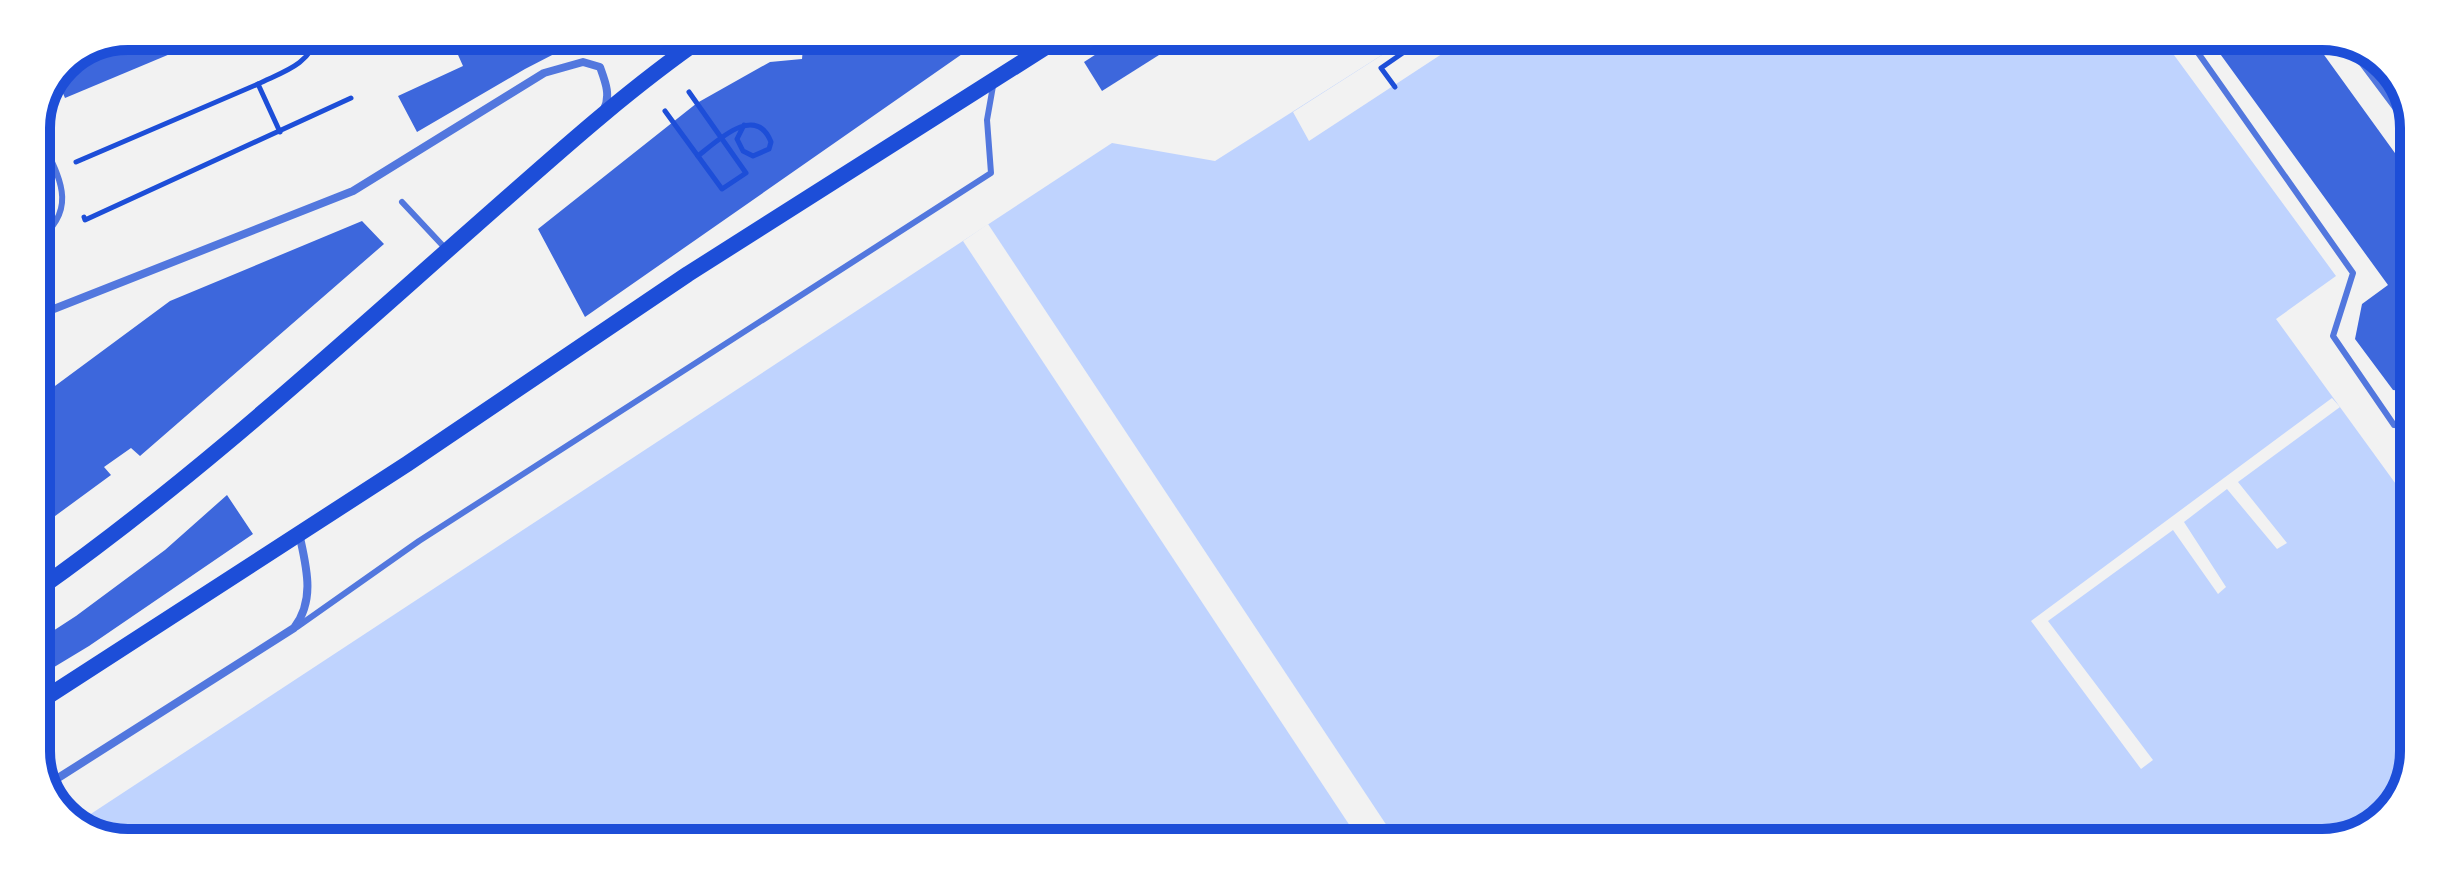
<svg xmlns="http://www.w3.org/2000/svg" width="2450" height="879" font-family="Karla,sans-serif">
<rect width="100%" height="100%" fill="#f2f2f2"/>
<path fill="#bfd3fe" d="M 1407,39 L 2163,40 L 2336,276 L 2276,319 L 2406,498 L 2411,495 L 2409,780 L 2378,824 L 2323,843 L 99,838 L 77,823 L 1112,143 L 1215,161 Z"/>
<g fill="#f2f2f2">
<path d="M 1407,39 L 1467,39 L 1467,42 L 1451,48 L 1309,141 L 1293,112 Z"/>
<path d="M 988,224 L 1397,841 L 1360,841 L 963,241 Z"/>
<path d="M 2332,398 L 2340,407 L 2238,482 L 2287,543 L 2277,549 L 2227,489 L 2184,522 L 2226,587 L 2218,594 L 2173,530 L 2048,621 L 2153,760 L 2141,769 L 2031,621 Z"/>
</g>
<g fill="#3d67dc">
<path d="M 128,36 L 213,36 L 65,98 L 58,82 L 115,41 Z"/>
<path d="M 450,37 L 587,37 L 525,69 L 417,132 L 398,96 L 463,66 Z"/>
<path d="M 830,37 L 956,38 L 965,52 L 585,317 L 538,229 L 697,103 L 770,62 L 802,59 L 803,48 L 816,39 L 825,40 Z"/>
<path d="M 1121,38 L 1175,38 L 1178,43 L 1102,91 L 1084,62 Z"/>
<path d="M 2210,40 L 2314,41 L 2413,178 L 2412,392 L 2393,390 L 2355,339 L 2362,304 L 2388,285 Z"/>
<path d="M 362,221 L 384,244 L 140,456 L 131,448 L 104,467 L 111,475 L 36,530 L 36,400 L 170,301 Z"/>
<path d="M 227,495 L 253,534 L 89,646 L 36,678 L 36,642 L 76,616 L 165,550 Z"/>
</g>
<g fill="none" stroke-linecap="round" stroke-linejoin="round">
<g stroke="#1d4ed8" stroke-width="5">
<path d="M 258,84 C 282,72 310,65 317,36"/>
<path d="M 1395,87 L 1381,68 L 1423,39"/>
<path d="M 665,111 L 722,189 L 746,173 L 689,92"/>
<path d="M 698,156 C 717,141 756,103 771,142 L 769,149 L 753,156 L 743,151 L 737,139 L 744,125"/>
<path d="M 76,162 L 258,84 L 280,132"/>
<path d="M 84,217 L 85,220 L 351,98"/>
</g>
<g stroke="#5277de" stroke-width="6">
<path d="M 2189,40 L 2353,273 L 2333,336 L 2394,425 L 2412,427"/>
<path d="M 2345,41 L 2414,133"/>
<path d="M 36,128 C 55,172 84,206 36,242"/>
<path d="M 402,202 L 445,248"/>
<path d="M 297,627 L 419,541 L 991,173 L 987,120 L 993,86"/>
</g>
<g stroke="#5277de" stroke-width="8">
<path d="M 36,316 L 353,191 L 544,73 L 583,62 L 600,67 C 605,81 611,95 604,109"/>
<path d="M 47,785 L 294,628 C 316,599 306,566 299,533"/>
</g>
<g stroke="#1d4ed8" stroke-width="16">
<path d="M 36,591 C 192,481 332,352 475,226 C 549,161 623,93 704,37"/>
<path d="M 36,704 L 407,464 L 688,274 L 1060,38"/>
</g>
</g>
<path d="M0 0H2450V879H0ZM128 50H2322A78 78 0 0 1 2400 128V751A78 78 0 0 1 2322 829H128A78 78 0 0 1 50 751V128A78 78 0 0 1 128 50Z" fill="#fff" fill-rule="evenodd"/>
<path fill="none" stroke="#1d4ed8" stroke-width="10" d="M128 50H2322A78 78 0 0 1 2400 128V751A78 78 0 0 1 2322 829H128A78 78 0 0 1 50 751V128A78 78 0 0 1 128 50Z"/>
</svg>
